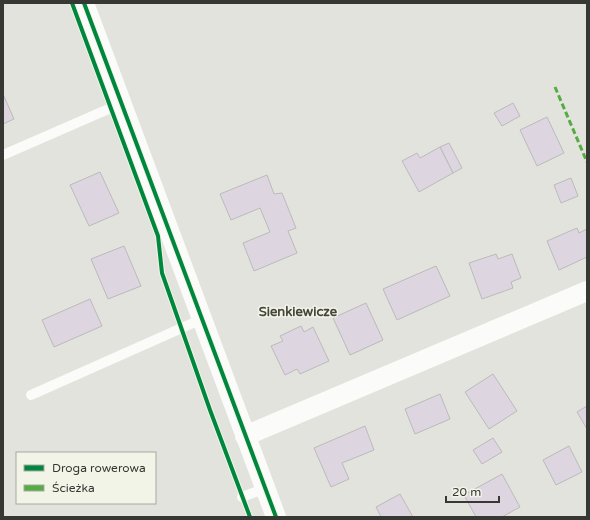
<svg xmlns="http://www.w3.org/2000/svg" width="590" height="520" font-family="'Varela Round',sans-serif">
<rect width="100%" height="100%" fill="#e3e3de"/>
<g fill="#ddd5e0" stroke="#bbbaba">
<path d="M 3,94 L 14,119 L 3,124 Z"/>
<path d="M 513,103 L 520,116 L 502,126 L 494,113 Z"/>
<path d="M 547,117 L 564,153 L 537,166 L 520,130 Z"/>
<path d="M 449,143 L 462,168 L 453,173 L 440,147 Z"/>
<path d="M 440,147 L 453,173 L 419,192 L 402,161 L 417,153 L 420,158 Z"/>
<path d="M 100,172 L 119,213 L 89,226 L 70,185 Z"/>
<path d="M 267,175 L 274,194 L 282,193 L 296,228 L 288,231 L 297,253 L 254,271 L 243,243 L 270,232 L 260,208 L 231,220 L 220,194 Z"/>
<path d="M 571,178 L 578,196 L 561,203 L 554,185 Z"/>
<path d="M 577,228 L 579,233 L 587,229 L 587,257 L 559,270 L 547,241 Z"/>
<path d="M 124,246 L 141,286 L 108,299 L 91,259 Z"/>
<path d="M 496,254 L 498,259 L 512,254 L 521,278 L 511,282 L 513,288 L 482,299 L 469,263 Z"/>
<path d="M 436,266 L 450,296 L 397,320 L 383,289 Z"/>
<path d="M 90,299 L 102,326 L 54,347 L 42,320 Z"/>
<path d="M 366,303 L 383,340 L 350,355 L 333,318 Z"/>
<path d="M 301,326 L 304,332 L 313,327 L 329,361 L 300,374 L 297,369 L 285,375 L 271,346 L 283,341 L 280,336 Z"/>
<path d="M 493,374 L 517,411 L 489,429 L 465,392 Z"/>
<path d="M 440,394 L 450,419 L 415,434 L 405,409 Z"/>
<path d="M 587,406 L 587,429 L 577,412 Z"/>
<path d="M 365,426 L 374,450 L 342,463 L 349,479 L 331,487 L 314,448 Z"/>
<path d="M 493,438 L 502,452 L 482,464 L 473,450 Z"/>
<path d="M 569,446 L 582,472 L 556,485 L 543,460 Z"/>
<path d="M 502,474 L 520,507 L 502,517 L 476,517 L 464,495 Z"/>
<path d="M 400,494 L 413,517 L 381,517 L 376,507 Z"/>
</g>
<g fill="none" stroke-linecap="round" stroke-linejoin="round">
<g stroke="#c3c3c1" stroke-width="2.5" stroke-dasharray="3 3" stroke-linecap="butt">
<path d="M 161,267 L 177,315"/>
<path d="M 185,341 L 237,485"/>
<path d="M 247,510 L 250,517"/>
</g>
<g stroke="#fbfbfa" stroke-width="10">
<path d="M 3,155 L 120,104"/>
<path d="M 31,395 L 202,319"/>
<path d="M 242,497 L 266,488"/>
</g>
<g stroke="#fbfbfa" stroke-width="20">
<path d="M 84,3 L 276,517"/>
<path d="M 245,436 L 587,291"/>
</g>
<path stroke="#55ac45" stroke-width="3" stroke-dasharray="6 3" stroke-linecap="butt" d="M 555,87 L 587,162"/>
<defs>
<g id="cycleway">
<path d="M 72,3 L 158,236 L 162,273 L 210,410 L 250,517"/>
<path d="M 84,3 L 276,517"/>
</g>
</defs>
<use href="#cycleway" stroke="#f3f4e8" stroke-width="6"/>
<use href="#cycleway" stroke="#00873e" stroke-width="4"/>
</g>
<g text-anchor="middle" stroke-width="3" stroke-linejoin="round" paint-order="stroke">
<g font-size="13" font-weight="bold" fill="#46463d" stroke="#f3f4e8">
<text x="298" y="316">Sienkiewicze</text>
</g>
</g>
<rect width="590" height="520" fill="none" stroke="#373733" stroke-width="8"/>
<rect x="16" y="452" width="140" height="52" fill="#f3f4e8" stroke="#a8a8a0"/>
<rect x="24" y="465" width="20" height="6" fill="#00873e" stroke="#a8a8a0"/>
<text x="52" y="472" font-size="12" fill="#373733">Droga rowerowa</text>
<rect x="24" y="485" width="20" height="6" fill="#55ac45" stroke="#a8a8a0"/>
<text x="52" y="492" font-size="12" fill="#373733">Ścieżka</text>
<path d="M446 496v6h53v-6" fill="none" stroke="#373733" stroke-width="2"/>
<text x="452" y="496" font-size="12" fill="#373733" stroke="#f3f4e8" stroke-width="3" paint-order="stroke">20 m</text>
</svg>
